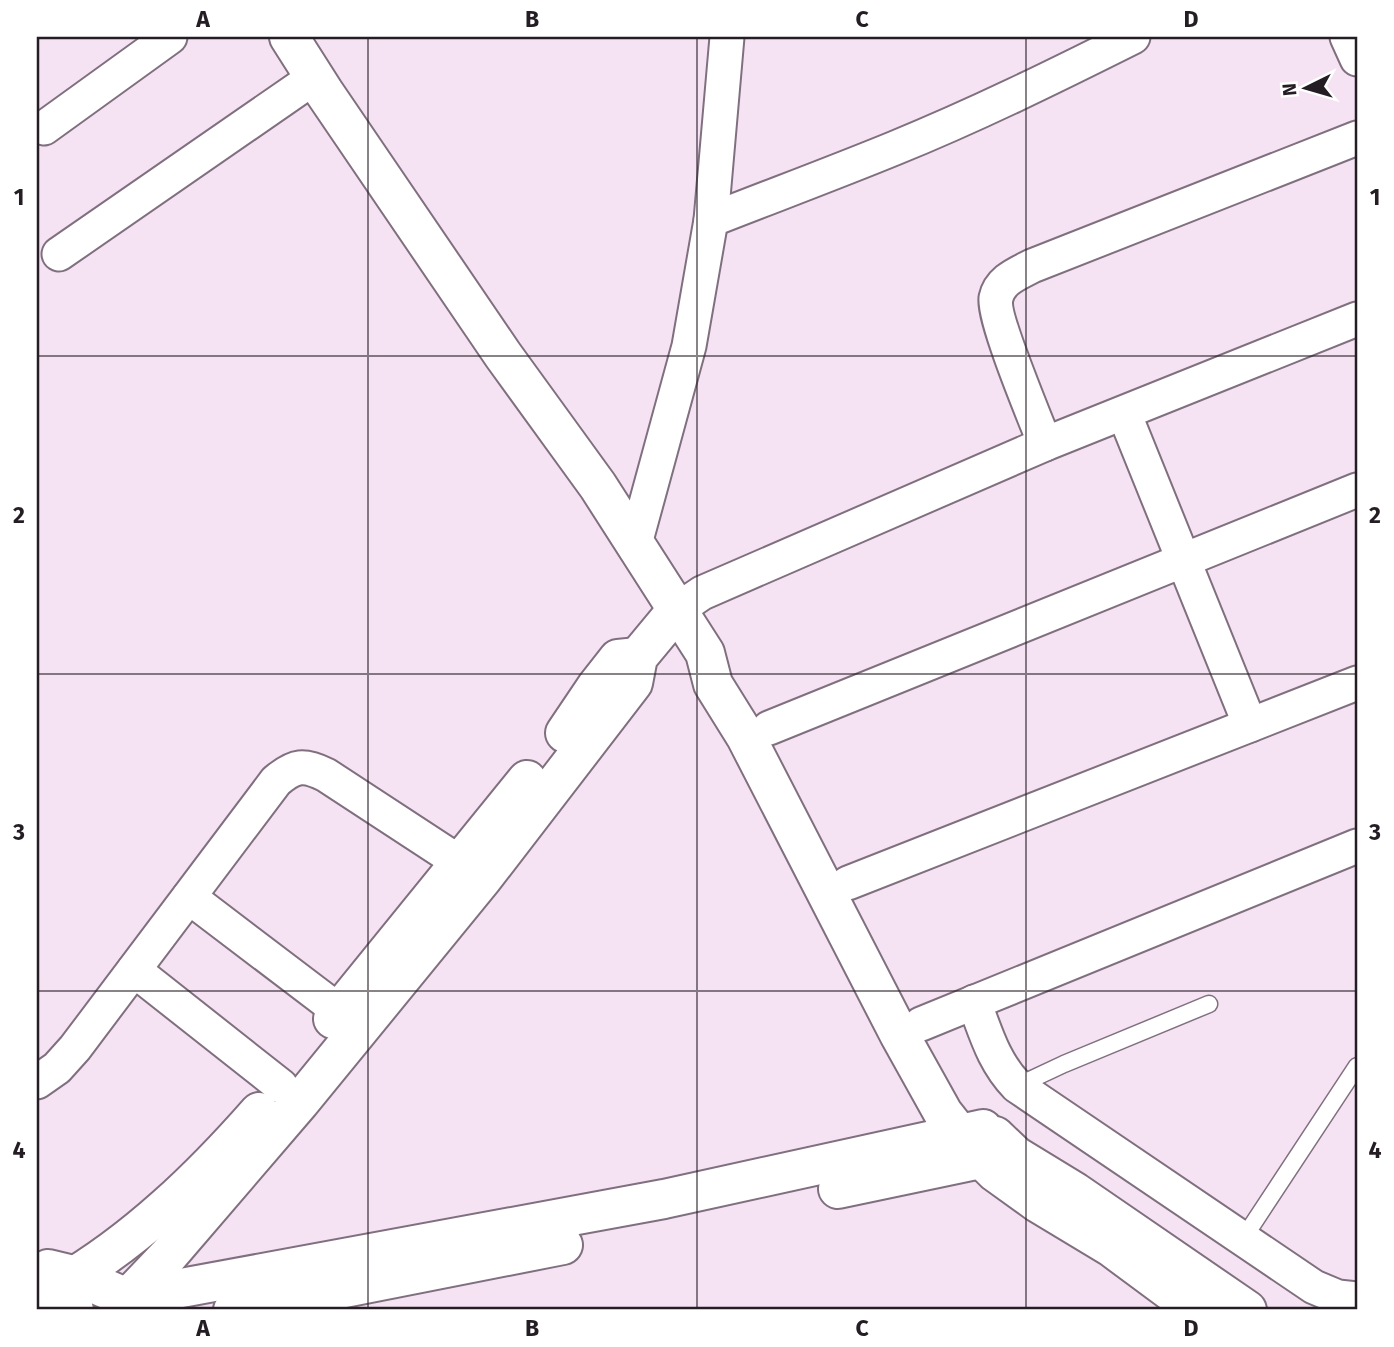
<svg xmlns="http://www.w3.org/2000/svg" width="1394" height="1347" font-family="'Fira Sans',sans-serif">
<rect width="100%" height="100%" fill="#f5e3f4"/>
<g fill="none" stroke-linecap="round" stroke-linejoin="round">
<defs>
<g id="lane">
<path d="M 1017,1086 L 1064,1064 L 1209,1004"/>
<path d="M 1243,1239 L 1357,1066"/>
</g>
<g id="street">
<path d="M 1347,37 L 1357,59"/>
<path d="M 44,128 L 170,37"/>
<path d="M 711,220 C 772,196 834,173 895,148 C 976,115 1055,76 1133,37"/>
<path d="M 59,254 L 315,77"/>
<path d="M 1124,413 L 1250,725"/>
<path d="M 1045,444 C 1036,421 992,316 996,298 C 1000,280 1017,274 1032,266 L 1357,138"/>
<path d="M 635,544 L 689,346 L 711,220 L 727,37"/>
<path d="M 677,610 L 702,593 L 1045,444 L 1357,319"/>
<path d="M 769,728 L 1357,490"/>
<path d="M 848,883 L 1357,683"/>
<path d="M 189,897 L 339,1011"/>
<path d="M 134,970 L 281,1086"/>
<path d="M 974,1002 C 986,1033 993,1061 1017,1086 L 1314,1287 L 1338,1297 L 1357,1299"/>
<path d="M 921,1024 L 1357,846"/>
<path d="M 37,1082 L 57,1068 L 75,1048 L 276,781 C 295,765 304,764 326,775 L 459,862"/>
</g>
<g id="secondary">
<path d="M 289,37 L 324,92 L 503,355 L 598,486 L 705,653 L 713,684 L 746,737 L 899,1034 L 943,1113 L 969,1146 L 995,1172 L 1038,1203 L 1111,1247 L 1196,1310"/>
<path d="M 565,733 L 596,687 L 618,659 L 638,657"/>
<path d="M 333,1019 L 527,780"/>
<path d="M 995,1136 L 1016,1156 L 1075,1192 L 1247,1310"/>
<path d="M 838,1189 L 981,1159 L 1001,1153"/>
<path d="M 60,1285 C 136,1241 201,1178 259,1112"/>
<path d="M 123,1303 L 167,1257 L 300,1102 L 483,878 L 633,683 L 638,657 L 677,610"/>
<path d="M 74,1310 L 50,1291 L 48,1269 L 77,1276 L 127,1298 L 664,1199 L 983,1129"/>
<path d="M 233,1310 L 563,1245"/>
</g>
</defs>
<use href="#lane" stroke="#80707f" stroke-width="19"/>
<use href="#street" stroke="#80707f" stroke-width="37"/>
<use href="#secondary" stroke="#80707f" stroke-width="42"/>
<use href="#lane" stroke="#fff" stroke-width="16"/>
<use href="#street" stroke="#fff" stroke-width="33"/>
<use href="#secondary" stroke="#fff" stroke-width="38"/>
</g>
<path fill="none" stroke="#241d24" stroke-width="2" stroke-opacity="0.55" d="M 368,37 L 368,1310M 697,37 L 697,1310M 1026,37 L 1026,1310M 37,356 L 1357,356M 37,674 L 1357,674M 37,991 L 1357,991"/>
<rect width="1394" height="1347" fill="none" stroke="#ffffff" stroke-width="77"/>
<g transform="translate(1306 88) rotate(265)" stroke="#ffffff" stroke-width="5" paint-order="stroke">
<path d="M0-5L12 26L0 18L-12 26Z" fill="#241d24"/>
<text y="-10" font-size="19" font-weight="bold" text-anchor="middle" fill="#241d24">N</text>
</g>
<rect x="38" y="38" width="1318" height="1270" fill="none" stroke="#241d24" stroke-width="2.5"/>
<g font-size="23" text-anchor="middle" font-weight="bold" fill="#241d24">
<text x="203" y="27">A</text>
<text x="532" y="27">B</text>
<text x="862" y="27">C</text>
<text x="1191" y="27">D</text>
<text x="19" y="205">1</text>
<text x="1375" y="205">1</text>
<text x="19" y="523">2</text>
<text x="1375" y="523">2</text>
<text x="19" y="840">3</text>
<text x="1375" y="840">3</text>
<text x="19" y="1158">4</text>
<text x="1375" y="1158">4</text>
<text x="203" y="1336">A</text>
<text x="532" y="1336">B</text>
<text x="862" y="1336">C</text>
<text x="1191" y="1336">D</text>
</g>
</svg>
